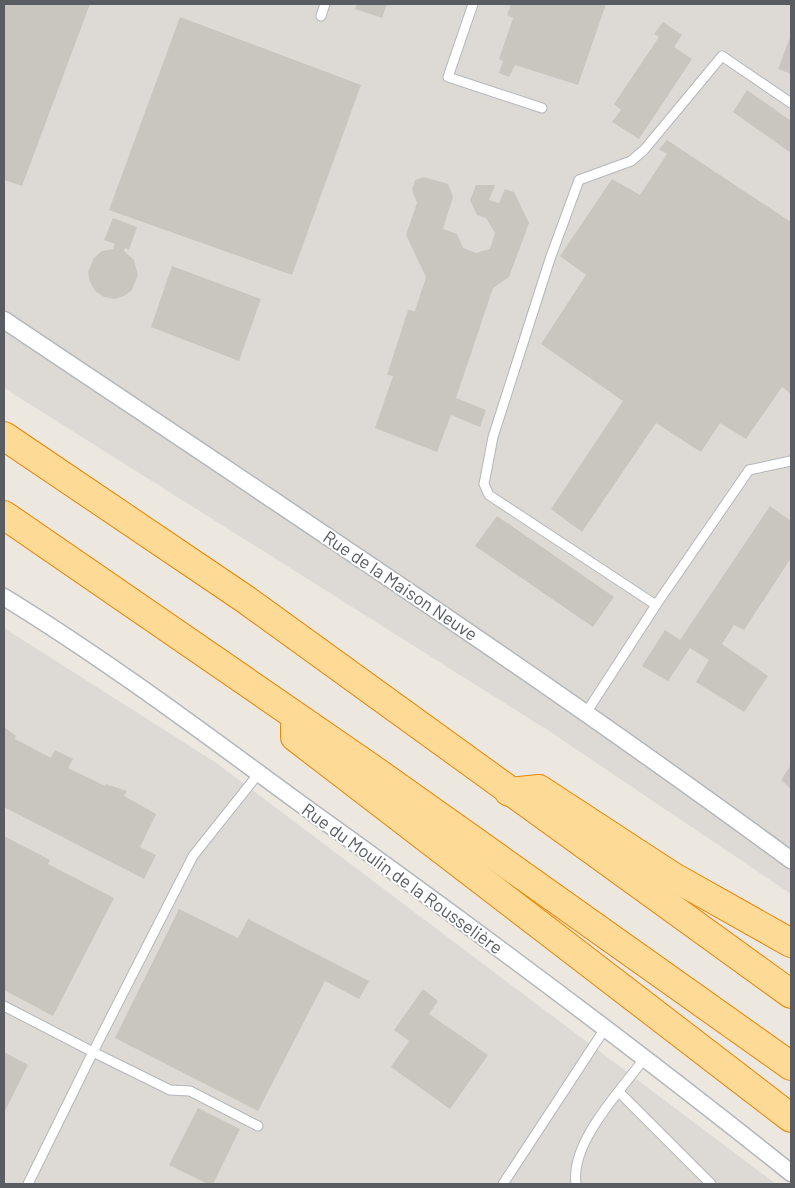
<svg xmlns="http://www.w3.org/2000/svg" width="795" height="1188" font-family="Barlow,sans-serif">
<rect width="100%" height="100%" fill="#ece8e0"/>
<g fill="#dddad5">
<path d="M 4,4 L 791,4 L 791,894 L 549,731 L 4,388 Z"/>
<path d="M 4,628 L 215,762 L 776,1184 L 4,1184 Z"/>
</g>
<g fill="#c9c5bf">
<path d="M 4,4 L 90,4 L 22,186 L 4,180 Z"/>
<path d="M 357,4 L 387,4 L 382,18 L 355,9 Z"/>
<path d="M 511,4 L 606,4 L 578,85 L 515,65 L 509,77 L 499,73 L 503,61 L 499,59 L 513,18 L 507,15 Z"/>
<path d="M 180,17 L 361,85 L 292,275 L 109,210 Z"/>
<path d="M 663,22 L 682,35 L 674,47 L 692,59 L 639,139 L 612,122 L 621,110 L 614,104 L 659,37 L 654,34 Z"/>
<path d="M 791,35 L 791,74 L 778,69 Z"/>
<path d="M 747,90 L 791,121 L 791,153 L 733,112 Z"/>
<path d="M 667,140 L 791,222 L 791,394 L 782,387 L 746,439 L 720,423 L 701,452 L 656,423 L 582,532 L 551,509 L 623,401 L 541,344 L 586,275 L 560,256 L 612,179 L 640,195 L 667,154 L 659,149 Z"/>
<path d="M 424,177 L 448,184 L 453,197 L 443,229 L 457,234 L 463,248 L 476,253 L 490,249 L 495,233 L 486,218 L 477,215 L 470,200 L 476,185 L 495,185 L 489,200 L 499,203 L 505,189 L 514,192 L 529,223 L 509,277 L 493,288 L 456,398 L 486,410 L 480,427 L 451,415 L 437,452 L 375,428 L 393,376 L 387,375 L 408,310 L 415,311 L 426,277 L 406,235 L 417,203 L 412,190 L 415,180 Z"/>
<path d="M 113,218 L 137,227 L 129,250 L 125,248 L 124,251 L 134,260 L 138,275 L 132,290 L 124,296 L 114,299 L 104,297 L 95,291 L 90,282 L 88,272 L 94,258 L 102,251 L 113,249 L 115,244 L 104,240 Z"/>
<path d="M 172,266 L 261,299 L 239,361 L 151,327 Z"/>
<path d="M 770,506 L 791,521 L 791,558 L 744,630 L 734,625 L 722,644 L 768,676 L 744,712 L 696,682 L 709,660 L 690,648 L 668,681 L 642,666 L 665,630 L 680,640 Z"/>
<path d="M 497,516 L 614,597 L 593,627 L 475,546 Z"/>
<path d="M 4,727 L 16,736 L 15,739 L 51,758 L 55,750 L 73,759 L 68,768 L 105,786 L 106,784 L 127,791 L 124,796 L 156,814 L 140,847 L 156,855 L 144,879 L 4,807 Z"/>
<path d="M 791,765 L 791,789 L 781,780 Z"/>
<path d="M 4,836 L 50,860 L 48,864 L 114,898 L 53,1016 L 4,990 Z"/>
<path d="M 179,909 L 238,938 L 248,919 L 369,981 L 359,999 L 325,981 L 258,1111 L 115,1038 Z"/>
<path d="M 423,989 L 438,1001 L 429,1014 L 488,1055 L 450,1109 L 391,1067 L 409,1041 L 394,1030 Z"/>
<path d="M 4,1052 L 28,1065 L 4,1113 Z"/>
<path d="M 198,1108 L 240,1129 L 213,1184 L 208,1184 L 169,1165 Z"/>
</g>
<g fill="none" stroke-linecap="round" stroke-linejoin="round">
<defs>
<g id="service">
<path d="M 473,4 L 448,77 L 542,108"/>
<path d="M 321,16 L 325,4"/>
<path d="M 656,605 L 749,470 L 791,461"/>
<path d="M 586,713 L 656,605 L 489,495 L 484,484 L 493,437 L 550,259 L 579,180 L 631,161 L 644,150 L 722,56 L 791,103"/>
<path d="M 4,1006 L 93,1052 L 193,856 L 259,773"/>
<path d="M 619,1092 L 711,1184"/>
<path d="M 28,1184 L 93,1052 L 170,1090 L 190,1091 L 258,1126"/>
<path d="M 503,1184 L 604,1030"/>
<path d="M 576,1184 C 570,1143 620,1091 644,1059"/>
</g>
<g id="minor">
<path d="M 4,320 C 268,497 535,672 791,860"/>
<path d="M 4,597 C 110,662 209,737 309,810 C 472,927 635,1048 791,1173"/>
</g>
<g id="trunk">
<path d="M 4,436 L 245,599 L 791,994"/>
<path d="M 4,515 L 367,765 L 791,1066"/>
<path d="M 295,727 L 295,737 L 791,1118"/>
<path d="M 509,792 L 539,789 L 672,876 L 791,943"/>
</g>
</defs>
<use href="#service" stroke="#b3b7bb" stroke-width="11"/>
<use href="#minor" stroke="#b3b7bb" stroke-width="19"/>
<use href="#trunk" stroke="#ea8502" stroke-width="30"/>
<use href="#service" stroke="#fff" stroke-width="9"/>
<use href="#minor" stroke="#fff" stroke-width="16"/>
<use href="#trunk" stroke="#fdda95" stroke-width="28"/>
</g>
<g text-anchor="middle" stroke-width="4" stroke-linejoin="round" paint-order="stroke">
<g font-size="18" fill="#595d61" stroke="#fff">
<text transform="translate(400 586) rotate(34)" y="6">Rue de la Maison Neuve</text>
<text transform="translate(402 879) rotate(36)" y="6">Rue du Moulin de la Rousselière</text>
</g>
</g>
<rect width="795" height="1188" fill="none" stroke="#595d61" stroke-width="10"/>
</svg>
